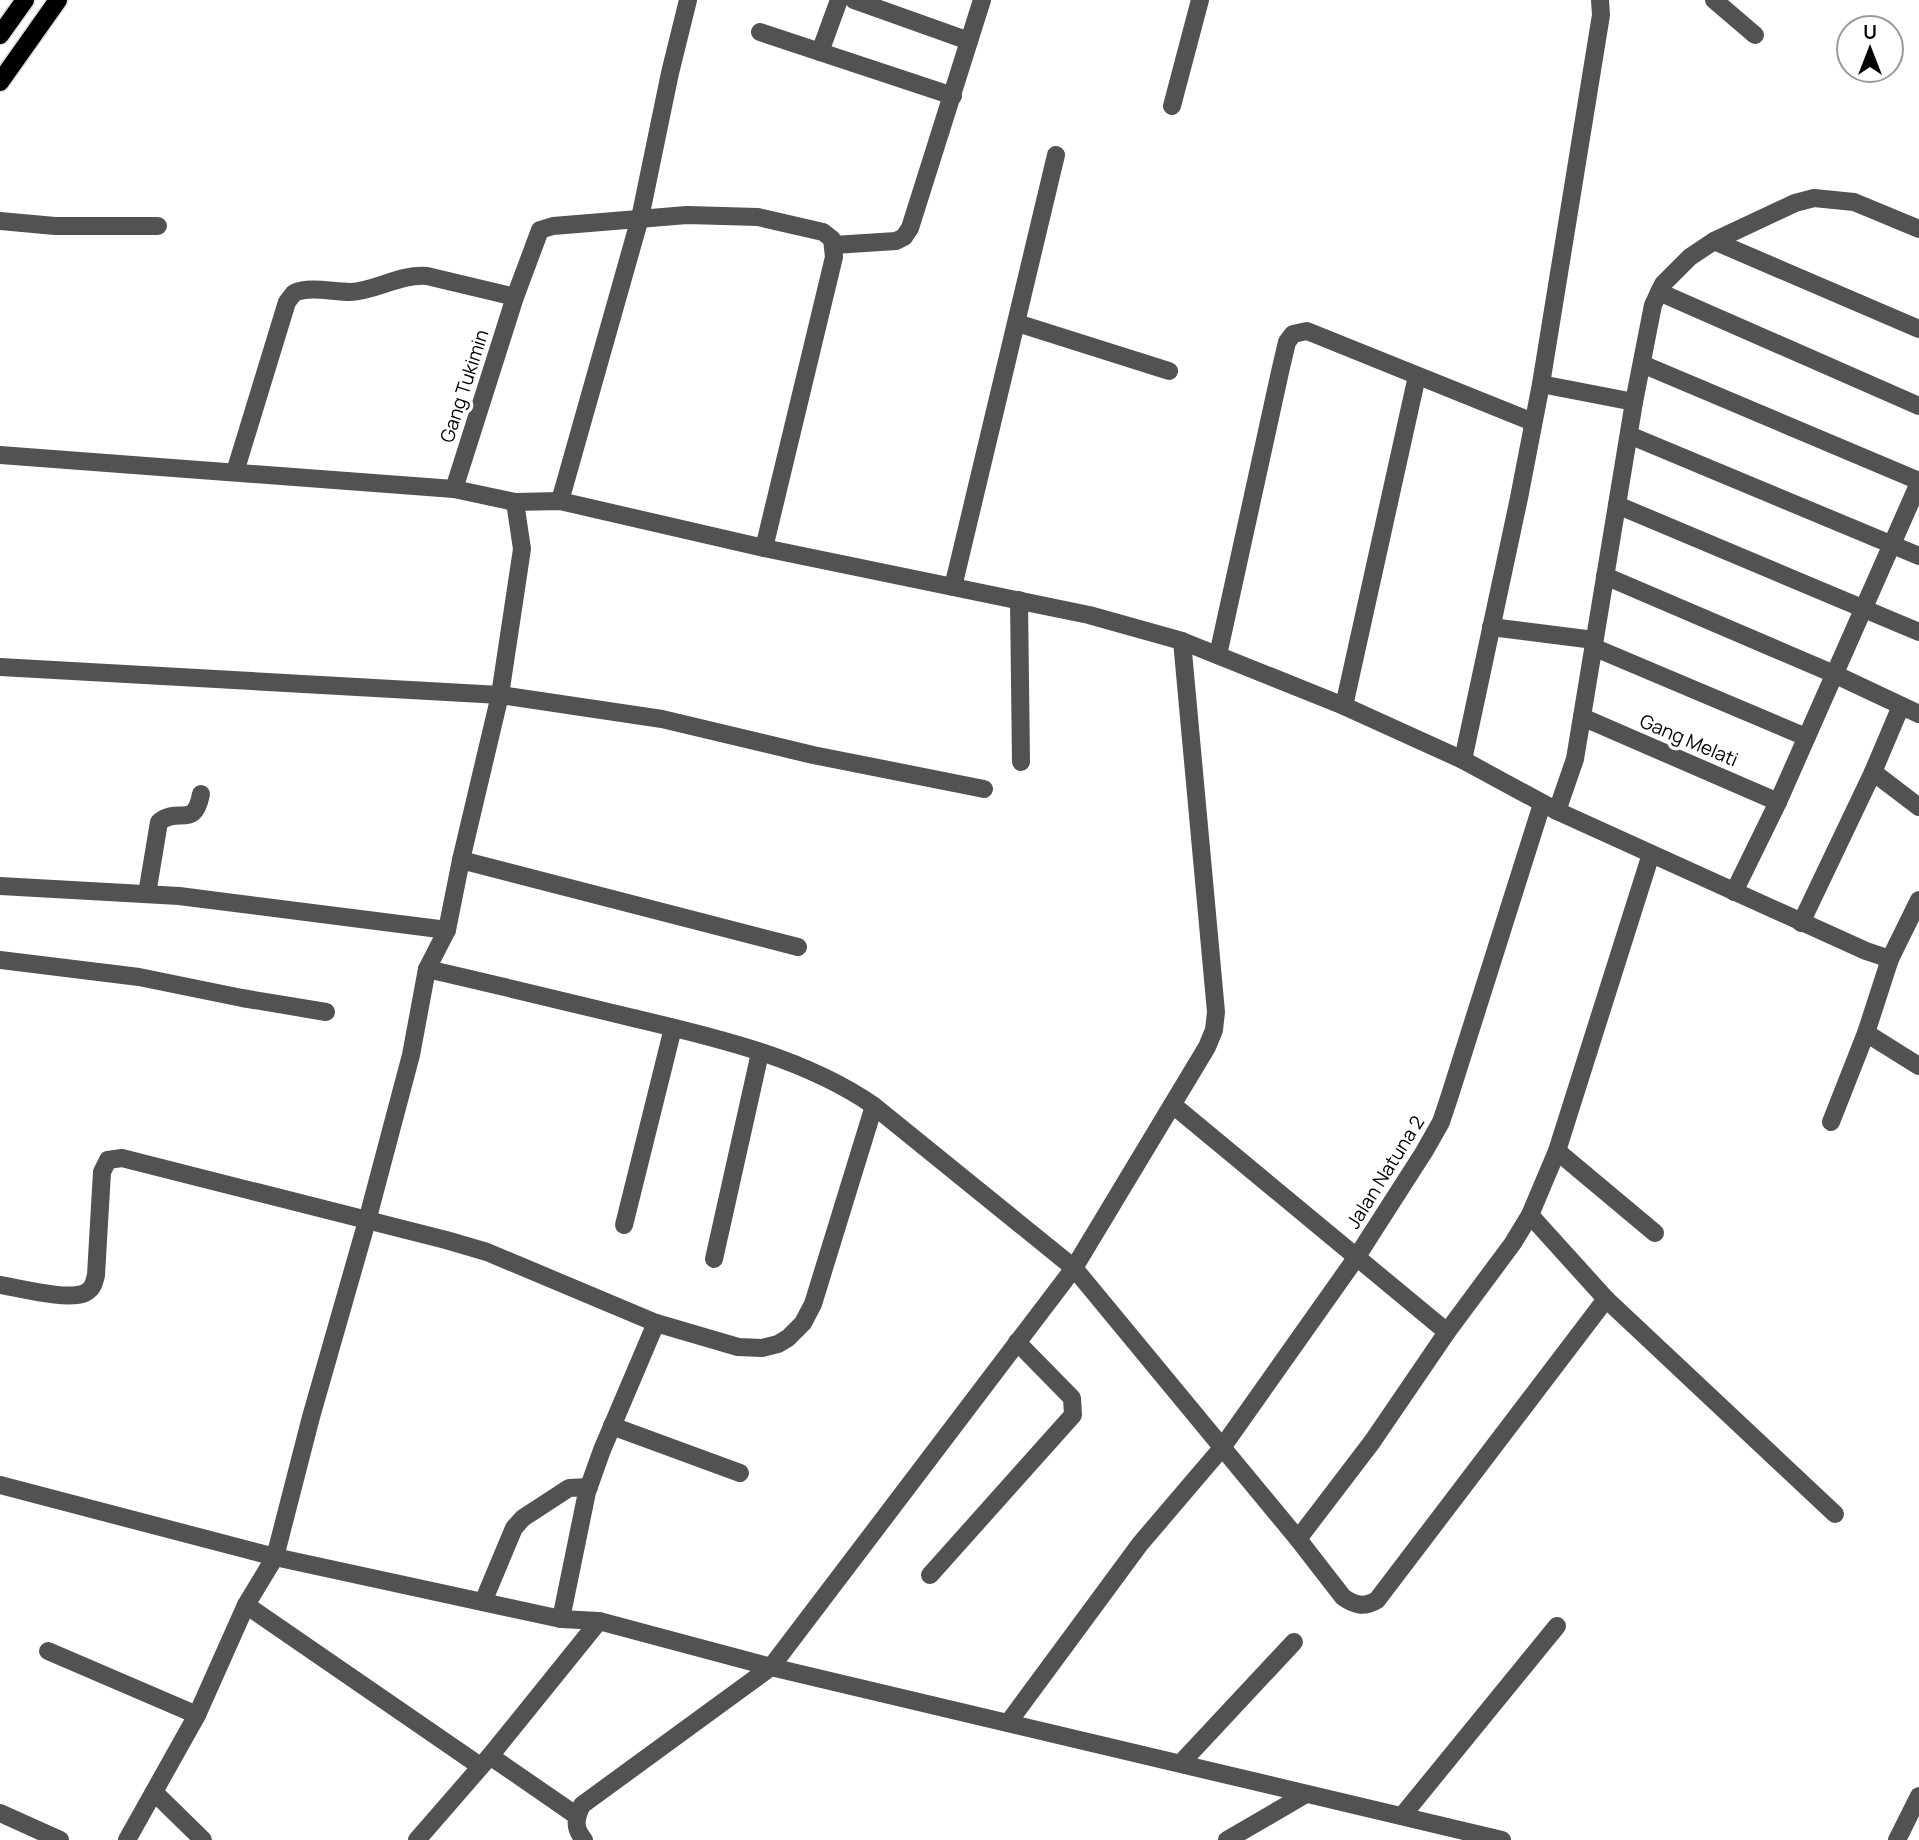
<svg xmlns="http://www.w3.org/2000/svg" width="1919" height="1840" font-family="Manrope,sans-serif">
<rect width="100%" height="100%" fill="#fff"/>
<g fill="none" stroke-linecap="round" stroke-linejoin="round">
<defs>
<g id="major">
<path d="M 0,35 L 25,0"/>
<path d="M 0,82 L 58,0"/>
</g>
</defs>
<use href="#major" stroke="#dbdbdb" stroke-width="21"/>
<g stroke="#525252" stroke-width="18">
<path d="M 854,0 L 969,41"/>
<path d="M 1714,0 L 1755,35"/>
<path d="M 760,32 L 953,96"/>
<path d="M 820,52 L 839,0"/>
<path d="M 1172,106 L 1200,0"/>
<path d="M 0,221 L 55,226 L 158,226"/>
<path d="M 1714,241 L 1919,329"/>
<path d="M 834,245 L 896,241 L 904,237 L 910,228 L 982,0"/>
<path d="M 1659,292 L 1919,406"/>
<path d="M 1017,323 L 1169,371"/>
<path d="M 1642,364 L 1919,481"/>
<path d="M 1541,384 L 1634,402"/>
<path d="M 1629,435 L 1919,556"/>
<path d="M 0,455 L 454,489 L 515,502 L 560,501 L 764,548 L 1089,615 L 1182,641 L 1344,706 L 1463,760 L 1557,811 L 1866,951 L 1890,959 L 1919,900"/>
<path d="M 235,472 L 287,302 L 294,293 C 311,286 332,292 350,292 C 377,291 398,274 427,276 L 515,297"/>
<path d="M 454,489 L 515,297 L 540,230 L 553,226 L 687,215 L 758,217 L 823,232 L 832,239 L 834,257 L 764,548"/>
<path d="M 560,501 L 640,218 L 670,73 L 688,0"/>
<path d="M 1617,505 L 1919,632"/>
<path d="M 1605,576 L 1834,674 L 1919,714"/>
<path d="M 953,587 L 1056,155"/>
<path d="M 1019,600 L 1021,762"/>
<path d="M 1491,627 L 1594,640"/>
<path d="M 1593,647 L 1806,737"/>
<path d="M 1218,655 L 1280,372 L 1287,342 L 1293,334 L 1307,331 L 1533,422"/>
<path d="M 0,667 L 500,695 L 662,719 L 813,755 L 984,789"/>
<path d="M 1344,706 L 1417,376"/>
<path d="M 1582,717 L 1778,802"/>
<path d="M 1463,760 L 1519,498 L 1541,384 L 1601,15 L 1600,0"/>
<path d="M 1873,772 L 1919,807"/>
<path d="M 1557,811 L 1575,759 L 1634,402 L 1653,305 L 1663,284 L 1690,257 L 1714,241 L 1795,203 L 1814,198 L 1854,202 L 1919,229"/>
<path d="M 461,860 L 798,947"/>
<path d="M 0,886 L 179,896 L 447,930"/>
<path d="M 1734,892 L 1778,802 L 1919,483"/>
<path d="M 147,894 L 159,822 C 179,806 194,830 201,794"/>
<path d="M 1801,923 L 1873,772 L 1901,706"/>
<path d="M 0,960 L 139,977 L 242,998 L 326,1012"/>
<path d="M 427,969 C 493,984 559,1000 625,1016 C 709,1036 802,1056 874,1106 L 1074,1268 L 1298,1539 L 1343,1597 C 1354,1605 1364,1608 1377,1600 L 1606,1299"/>
<path d="M 1866,1033 L 1919,1066"/>
<path d="M 1173,1105 L 1447,1332"/>
<path d="M 1831,1122 L 1866,1033 L 1890,959"/>
<path d="M 1557,1151 L 1655,1233"/>
<path d="M 1530,1215 L 1606,1299 L 1835,1514"/>
<path d="M 624,1225 L 673,1028"/>
<path d="M 714,1259 L 760,1053"/>
<path d="M 0,1285 C 20,1288 67,1301 85,1293 C 93,1289 94,1283 96,1275 L 102,1172 L 108,1160 L 122,1158 L 446,1240 L 487,1252 L 656,1323 L 738,1347 L 762,1348 L 778,1344 L 788,1338 L 803,1323 L 813,1304 L 874,1106"/>
<path d="M 612,1426 L 740,1473"/>
<path d="M 0,1485 L 275,1557 L 561,1619 L 599,1621 L 771,1667 L 1502,1840"/>
<path d="M 1298,1539 L 1372,1442 L 1447,1332 L 1513,1243 L 1530,1215 L 1557,1151 L 1651,854"/>
<path d="M 930,1575 L 1073,1415 L 1072,1398 L 1017,1342"/>
<path d="M 483,1602 L 514,1528 L 523,1518 L 569,1488 L 589,1487"/>
<path d="M 246,1605 L 480,1766"/>
<path d="M 561,1619 L 587,1492 L 602,1450 L 656,1323"/>
<path d="M 48,1651 L 197,1715"/>
<path d="M 1008,1723 L 1140,1544 L 1221,1449 L 1356,1258 L 1424,1152 L 1441,1122 L 1450,1095 L 1542,804"/>
<path d="M 490,1756 L 577,1816"/>
<path d="M 1181,1763 L 1294,1642"/>
<path d="M 154,1792 L 203,1840"/>
<path d="M 0,1813 L 60,1840"/>
<path d="M 1402,1816 L 1557,1626"/>
<path d="M 127,1840 L 197,1715 L 246,1605 L 275,1557 L 311,1417 L 367,1221 L 411,1055 L 427,969 L 447,930 L 461,860 L 500,695 L 522,549 L 515,502"/>
<path d="M 417,1840 L 490,1756 L 599,1621"/>
<path d="M 584,1840 C 574,1828 575,1819 582,1805 L 771,1667 L 1074,1268 L 1207,1047 L 1214,1030 L 1216,1012 L 1182,641"/>
<path d="M 1227,1840 L 1306,1794"/>
<path d="M 1897,1840 L 1919,1796"/>
</g>
<use href="#major" stroke="#000" stroke-width="18"/>
</g>
<g text-anchor="middle" stroke-width="7" stroke-linejoin="round" paint-order="stroke">
<g font-size="19" fill="#000" stroke="#fff">
<text transform="translate(464 386) rotate(-72)" y="7">Gang Tukimin</text>
<text transform="translate(1689 740) rotate(23)" y="7">Gang Melati</text>
<text transform="translate(1385 1172) rotate(-58)" y="7">Jalan Natuna 2</text>
</g>
</g>
<g transform="translate(1870 49)"><circle r="33" fill="#ffffff" stroke="#999999" stroke-width="2"/>
<path d="M0-5L12 26L0 18L-12 26Z" fill="#000000"/>
<text y="-10" font-size="19" font-weight="bold" text-anchor="middle" fill="#000000">U</text>
</g>
</svg>
